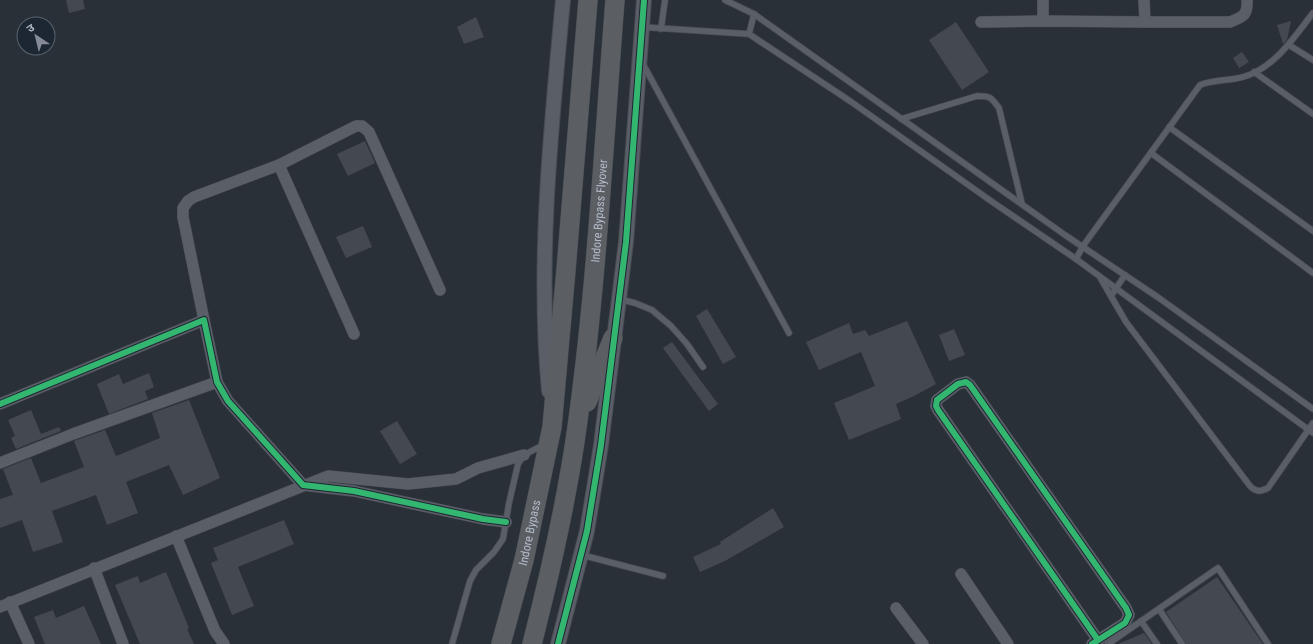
<svg xmlns="http://www.w3.org/2000/svg" width="1313" height="644" font-family="'Roboto Condensed','Noto Sans Devanagari',sans-serif">
<rect width="100%" height="100%" fill="#2a3038"/>
<g fill="#444950">
<path d="M 66,0 L 83,0 L 85,9 L 69,13 Z"/>
<path d="M 476,17 L 484,37 L 464,44 L 457,27 Z"/>
<path d="M 1291,21 L 1287,40 L 1283,44 L 1277,25 Z"/>
<path d="M 956,22 L 989,72 L 962,90 L 929,40 Z"/>
<path d="M 1242,52 L 1249,62 L 1239,68 L 1233,58 Z"/>
<path d="M 365,141 L 375,163 L 348,176 L 337,154 Z"/>
<path d="M 363,226 L 372,247 L 346,258 L 336,237 Z"/>
<path d="M 707,309 L 736,357 L 723,364 L 696,316 Z"/>
<path d="M 907,321 L 936,384 L 916,395 L 896,404 L 901,419 L 849,440 L 834,403 L 875,386 L 861,352 L 819,370 L 806,342 L 849,323 L 853,334 L 865,330 L 869,336 Z"/>
<path d="M 954,329 L 965,355 L 949,361 L 939,335 Z"/>
<path d="M 672,342 L 718,404 L 709,411 L 663,348 Z"/>
<path d="M 149,373 L 154,387 L 145,391 L 148,399 L 109,414 L 97,384 L 119,374 L 123,384 Z"/>
<path d="M 189,400 L 220,478 L 183,495 L 169,465 L 126,482 L 138,513 L 107,525 L 96,495 L 52,511 L 63,542 L 33,552 L 22,520 L 0,528 L 0,499 L 13,495 L 3,469 L 31,458 L 41,483 L 84,467 L 74,441 L 105,430 L 116,456 L 160,438 L 152,413 Z"/>
<path d="M 31,410 L 41,434 L 59,427 L 61,431 L 16,449 L 11,438 L 15,436 L 8,420 Z"/>
<path d="M 397,421 L 417,454 L 400,464 L 380,431 Z"/>
<path d="M 773,508 L 784,527 L 725,561 L 700,572 L 693,557 L 721,544 L 720,542 Z"/>
<path d="M 284,520 L 294,544 L 238,567 L 254,606 L 232,615 L 211,563 L 218,560 L 213,548 Z"/>
<path d="M 166,572 L 189,628 L 187,629 L 194,644 L 140,644 L 115,585 L 138,576 L 140,583 Z"/>
<path d="M 1217,577 L 1263,644 L 1186,644 L 1166,612 Z"/>
<path d="M 84,606 L 101,644 L 45,644 L 34,617 L 53,610 L 56,618 Z"/>
<path d="M 1144,633 L 1152,644 L 1118,644 Z"/>
</g>
<g fill="none" stroke-linecap="round" stroke-linejoin="round">
<defs>
<g id="service">
<path d="M 725,0 L 754,14 L 1065,235 L 1159,298 L 1313,409"/>
<path d="M 754,14 L 749,34 L 850,101 L 991,201 L 1076,259 L 1313,433"/>
<path d="M 642,27 L 749,34"/>
<path d="M 661,29 L 665,0"/>
<path d="M 1289,45 L 1313,60"/>
<path d="M 643,64 L 789,333"/>
<path d="M 1254,72 L 1313,114"/>
<path d="M 901,119 L 977,96 C 990,96 991,97 999,108 L 1022,204"/>
<path d="M 1169,127 L 1313,231"/>
<path d="M 1151,153 L 1313,273"/>
<path d="M 1076,259 L 1083,246 L 1200,85 C 1214,79 1229,81 1243,77 C 1275,68 1294,37 1313,13"/>
<path d="M 1101,279 L 1126,322 L 1250,486 C 1256,492 1260,492 1268,488 L 1313,423"/>
<path d="M 1111,296 L 1125,275"/>
<path d="M 619,299 L 635,303 L 652,310 L 671,326 L 687,344 L 703,367"/>
<path d="M 582,555 L 663,576"/>
<path d="M 1159,609 L 1182,644"/>
<path d="M 1141,621 L 1157,644"/>
<path d="M 452,644 L 470,581 L 476,570 L 494,552 L 503,539 L 509,503 L 518,464 L 524,455 L 545,444"/>
<path d="M 1108,644 L 1218,568 L 1268,644"/>
</g>
<g id="minor">
<path d="M 1043,0 L 1043,21"/>
<path d="M 1144,0 L 1145,22 L 1230,22 C 1243,17 1248,15 1247,0"/>
<path d="M 981,22 L 1043,21 L 1145,22"/>
<path d="M 279,165 L 354,334"/>
<path d="M 204,320 L 183,217 L 183,208 L 188,201 L 194,197 L 279,165 L 356,126 L 362,126 L 369,132 L 440,290"/>
<path d="M 0,404 L 204,320 L 217,382 L 228,401 L 303,485 L 354,491 L 483,519 L 506,522"/>
<path d="M 0,463 L 73,434 L 217,382"/>
<path d="M 176,536 L 215,631 L 224,644"/>
<path d="M 94,568 L 123,644"/>
<path d="M 961,574 L 1008,644"/>
<path d="M 10,602 L 29,644"/>
<path d="M 0,607 L 328,476 L 408,484 L 456,479 L 478,468 L 524,455"/>
<path d="M 896,608 L 923,644"/>
<path d="M 1092,644 L 1125,623 L 1129,615 L 1126,608 L 970,385 L 966,382 L 958,384 L 937,400 L 936,406 L 938,410 L 1098,640"/>
</g>
<g id="tertiary">
<path d="M 549,391 C 537,262 551,129 563,0"/>
<path d="M 558,644 L 587,531 L 601,445 L 626,242 L 644,0"/>
</g>
<g id="trunk">
<path d="M 587,402 L 613,338"/>
<path id="s1" d="M 501,644 L 524,560 L 552,427 L 566,270 L 588,0"/>
<path id="s2" d="M 532,644 C 551,570 568,496 578,420 C 597,281 604,140 615,0"/>
</g>
</defs>
<use href="#service" stroke="#484c53" stroke-width="7"/>
<use href="#minor" stroke="#484c53" stroke-width="12"/>
<use href="#tertiary" stroke="#484c53" stroke-width="16"/>
<use href="#trunk" stroke="#474c53" stroke-width="20"/>
<use href="#service" stroke="#5a5e66" stroke-width="5.5"/>
<use href="#minor" stroke="#5a5e66" stroke-width="11"/>
<use href="#tertiary" stroke="#5a5e66" stroke-width="14"/>
<use href="#trunk" stroke="#5b5f64" stroke-width="19"/>
<defs>
<g id="cycleway">
<path d="M 0,404 L 204,320 L 217,382 L 228,401 L 303,485 L 354,491 L 483,519 L 506,522"/>
<path d="M 558,644 L 587,531 L 601,445 L 626,242 L 644,0"/>
<path d="M 1092,644 L 1125,623 L 1129,615 L 1126,608 L 970,385 L 966,382 L 958,384 L 937,400 L 936,406 L 938,410 L 1098,640"/>
</g>
</defs>
<use href="#cycleway" stroke="#1d2633" stroke-width="8"/>
<use href="#cycleway" stroke="#33b770" stroke-width="6"/>
</g>
<g text-anchor="middle" stroke-width="4" stroke-linejoin="round" paint-order="stroke">
<g font-size="12" fill="#b4bcc9" stroke="#1d2633">
<text dy="4" stroke="none"><textPath href="#s2" startOffset="439">Indore Bypass Flyover</textPath></text>
<text dy="4" stroke="none"><textPath href="#s1" startOffset="115">Indore Bypass</textPath></text>
</g>
</g>
<g transform="translate(36 36) rotate(325)"><circle r="19" fill="#1d2633" stroke="#59626f"/>
<path d="M0-3L7 15L0 10L-7 15Z" fill="#848b96"/>
<text y="-6" font-size="11" font-weight="bold" text-anchor="middle" fill="#b4bcc9">उ</text>
</g>
</svg>
